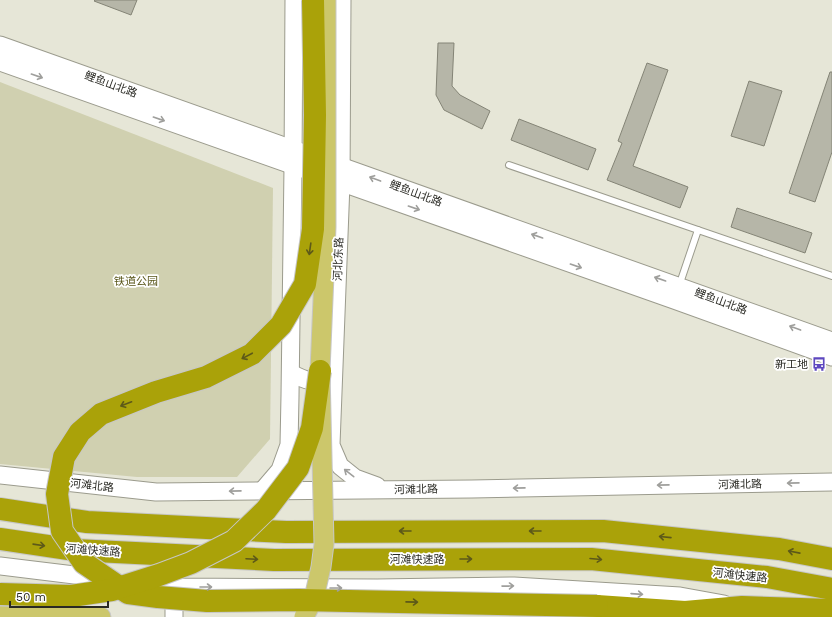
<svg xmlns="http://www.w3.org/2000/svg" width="832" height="617" font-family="'Work Sans','Noto Sans SC',sans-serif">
<rect width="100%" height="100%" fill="#e6e6d7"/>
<path fill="#d0d0b0" d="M 0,82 L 273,188 L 270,439 L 237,477 L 137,477 L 0,464 Z"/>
<g fill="#b6b6a8" stroke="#848476">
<path d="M 95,0 L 137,0 L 131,15 L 94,1 Z"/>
<path d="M 438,43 L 454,43 L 452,86 L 460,95 L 490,111 L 482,129 L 444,110 L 436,95 Z"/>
<path d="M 647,63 L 668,70 L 633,166 L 688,187 L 680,208 L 607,180 L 622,143 L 618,141 Z"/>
<path d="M 830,72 L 832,72 L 832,152 L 815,202 L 789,193 Z"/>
<path d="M 749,81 L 782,91 L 764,146 L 731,136 Z"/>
<path d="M 519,119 L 596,149 L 588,170 L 511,140 Z"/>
<path d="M 737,208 L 812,233 L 805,253 L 731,227 Z"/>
</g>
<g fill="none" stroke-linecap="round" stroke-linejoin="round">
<defs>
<g id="lane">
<path d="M 509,165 L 698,230"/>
<path d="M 679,286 L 698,230 L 832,276"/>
</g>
<g id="secondary">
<path d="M 342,0 L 341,183 L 331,445 L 340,466 L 355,478 L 377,486"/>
<path d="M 0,45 L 832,341"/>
<path d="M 0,62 L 674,300 L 832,357"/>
<path d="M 291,373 C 304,380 315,385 330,377"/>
<path d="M 0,475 L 156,492 L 472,489 L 832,482"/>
<path d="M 262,491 L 280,470 L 289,445 L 290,396 L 293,167 L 294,0"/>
<path d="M 0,566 L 107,579"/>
<path d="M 139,583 L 174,587 L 377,588 L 514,586 L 680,596 L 724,604"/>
<path d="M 174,617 L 174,587"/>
</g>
<path id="primary" d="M 0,616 L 101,617"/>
<g id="highway">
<path d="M 0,509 L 87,522 L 286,532 L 603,531 L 779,549 L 832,559"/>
<path d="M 0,539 L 75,550 L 274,560 L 591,559 L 767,577 L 832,589"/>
<path d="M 597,606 L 685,612 L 742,607 L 832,610"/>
</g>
</defs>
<use href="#lane" stroke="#9b9b8d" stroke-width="8"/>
<use href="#secondary" stroke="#9b9b8d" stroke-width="19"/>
<use href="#primary" stroke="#c7c7c6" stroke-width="21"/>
<use href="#highway" stroke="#c7c7c6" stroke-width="24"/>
<use href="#lane" stroke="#fff" stroke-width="6"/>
<use href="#secondary" stroke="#fff" stroke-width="17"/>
<use href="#primary" stroke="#ccc76b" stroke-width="19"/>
<use href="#highway" stroke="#aaa209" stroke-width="22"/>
<defs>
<path id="primary-bridge" d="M 304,617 L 314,598 L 321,567 L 324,544 L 320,371 L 326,227 L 326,0"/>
<g id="highway-bridge">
<path d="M 313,0 L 315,115 L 313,229 L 305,284 L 281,325 L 252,354 L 206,377 L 156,392 L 101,414 L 80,432 L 64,457 L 57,494 L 62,531 L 84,563 L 128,593 L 158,597 L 207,601 L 299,600 L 597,606"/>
<path d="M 0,594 L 71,596 L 112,590 L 159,575 L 191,563 L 234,541 L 266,510 L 298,468 L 312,428 L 320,371"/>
</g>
</defs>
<use href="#primary-bridge" stroke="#c7c7c6" stroke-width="21" stroke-linecap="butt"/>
<use href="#highway-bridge" stroke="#c7c7c6" stroke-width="24" stroke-linecap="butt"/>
<use href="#primary-bridge" stroke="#ccc76b" stroke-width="19"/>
<use href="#highway-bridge" stroke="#aaa209" stroke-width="22"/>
</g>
<defs><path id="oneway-shaft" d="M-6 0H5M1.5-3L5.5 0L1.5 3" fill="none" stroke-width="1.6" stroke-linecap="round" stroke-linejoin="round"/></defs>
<g stroke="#9f9f9c">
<use href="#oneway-shaft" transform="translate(37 76) rotate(19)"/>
<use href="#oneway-shaft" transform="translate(159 119) rotate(19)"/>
<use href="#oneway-shaft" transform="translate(375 179) rotate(-160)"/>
<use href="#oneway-shaft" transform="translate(414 208) rotate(19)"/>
<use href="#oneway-shaft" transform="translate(537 236) rotate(-161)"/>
<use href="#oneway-shaft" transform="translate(576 266) rotate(19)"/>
<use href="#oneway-shaft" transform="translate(660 279) rotate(-161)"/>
<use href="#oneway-shaft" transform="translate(795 328) rotate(-160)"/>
<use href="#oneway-shaft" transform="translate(349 473) rotate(-142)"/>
<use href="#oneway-shaft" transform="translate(793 483) rotate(179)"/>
<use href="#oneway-shaft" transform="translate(663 485) rotate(179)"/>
<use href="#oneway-shaft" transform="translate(519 488) rotate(179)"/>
<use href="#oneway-shaft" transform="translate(235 491) rotate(179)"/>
<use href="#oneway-shaft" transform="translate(508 586) rotate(-1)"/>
<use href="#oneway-shaft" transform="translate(206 587)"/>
<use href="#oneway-shaft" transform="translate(336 588)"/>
<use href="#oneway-shaft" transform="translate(637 594) rotate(4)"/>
</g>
<g stroke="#5d5919">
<use href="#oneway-shaft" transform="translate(310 249) rotate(98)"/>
<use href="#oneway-shaft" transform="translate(247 356) rotate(152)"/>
<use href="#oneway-shaft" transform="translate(126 404) rotate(159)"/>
<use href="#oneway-shaft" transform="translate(405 531) rotate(180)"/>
<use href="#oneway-shaft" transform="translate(535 531) rotate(180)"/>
<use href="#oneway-shaft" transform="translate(665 537) rotate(-174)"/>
<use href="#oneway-shaft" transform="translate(39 545) rotate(8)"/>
<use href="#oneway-shaft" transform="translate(794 552) rotate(-169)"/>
<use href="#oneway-shaft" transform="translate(252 559) rotate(3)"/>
<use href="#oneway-shaft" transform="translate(466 559)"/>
<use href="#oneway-shaft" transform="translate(596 559) rotate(5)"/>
<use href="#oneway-shaft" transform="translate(412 602) rotate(1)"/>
</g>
<defs>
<symbol id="bus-bare" viewBox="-9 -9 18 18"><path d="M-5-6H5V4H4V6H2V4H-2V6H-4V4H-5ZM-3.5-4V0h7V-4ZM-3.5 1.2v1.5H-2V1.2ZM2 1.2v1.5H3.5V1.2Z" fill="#5d47bf" stroke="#fff" stroke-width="2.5" paint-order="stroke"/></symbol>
</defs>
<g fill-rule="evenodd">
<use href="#bus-bare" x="809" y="354" width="20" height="20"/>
</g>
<g text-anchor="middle" stroke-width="3.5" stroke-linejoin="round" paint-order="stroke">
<g font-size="11" fill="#292923" stroke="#fff">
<text transform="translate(111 84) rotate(20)" y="4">鲤鱼山北路</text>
<text transform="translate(416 193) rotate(20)" y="4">鲤鱼山北路</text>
<text transform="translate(338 259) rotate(-88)" y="4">河北东路</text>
<text transform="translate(721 301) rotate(20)" y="4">鲤鱼山北路</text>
<text transform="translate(740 484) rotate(-1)" y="4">河滩北路</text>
<text transform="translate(92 485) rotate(6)" y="4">河滩北路</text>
<text transform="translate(416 489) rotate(-1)" y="4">河滩北路</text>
<text transform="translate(93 550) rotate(4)" y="4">河滩快速路</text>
<text x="417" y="563">河滩快速路</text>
<text transform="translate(740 575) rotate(6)" y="4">河滩快速路</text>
</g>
<g font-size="11" fill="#5a571b" stroke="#fff">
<text x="136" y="285">铁道公园</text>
</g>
<g font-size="11" fill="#292923" stroke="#fff" text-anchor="end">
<text x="808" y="368">新工地</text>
</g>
</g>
<path d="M10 601v6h98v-6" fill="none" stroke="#292923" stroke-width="2"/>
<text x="16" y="601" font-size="12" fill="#292923" stroke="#ffffff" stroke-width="3" paint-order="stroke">50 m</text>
</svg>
